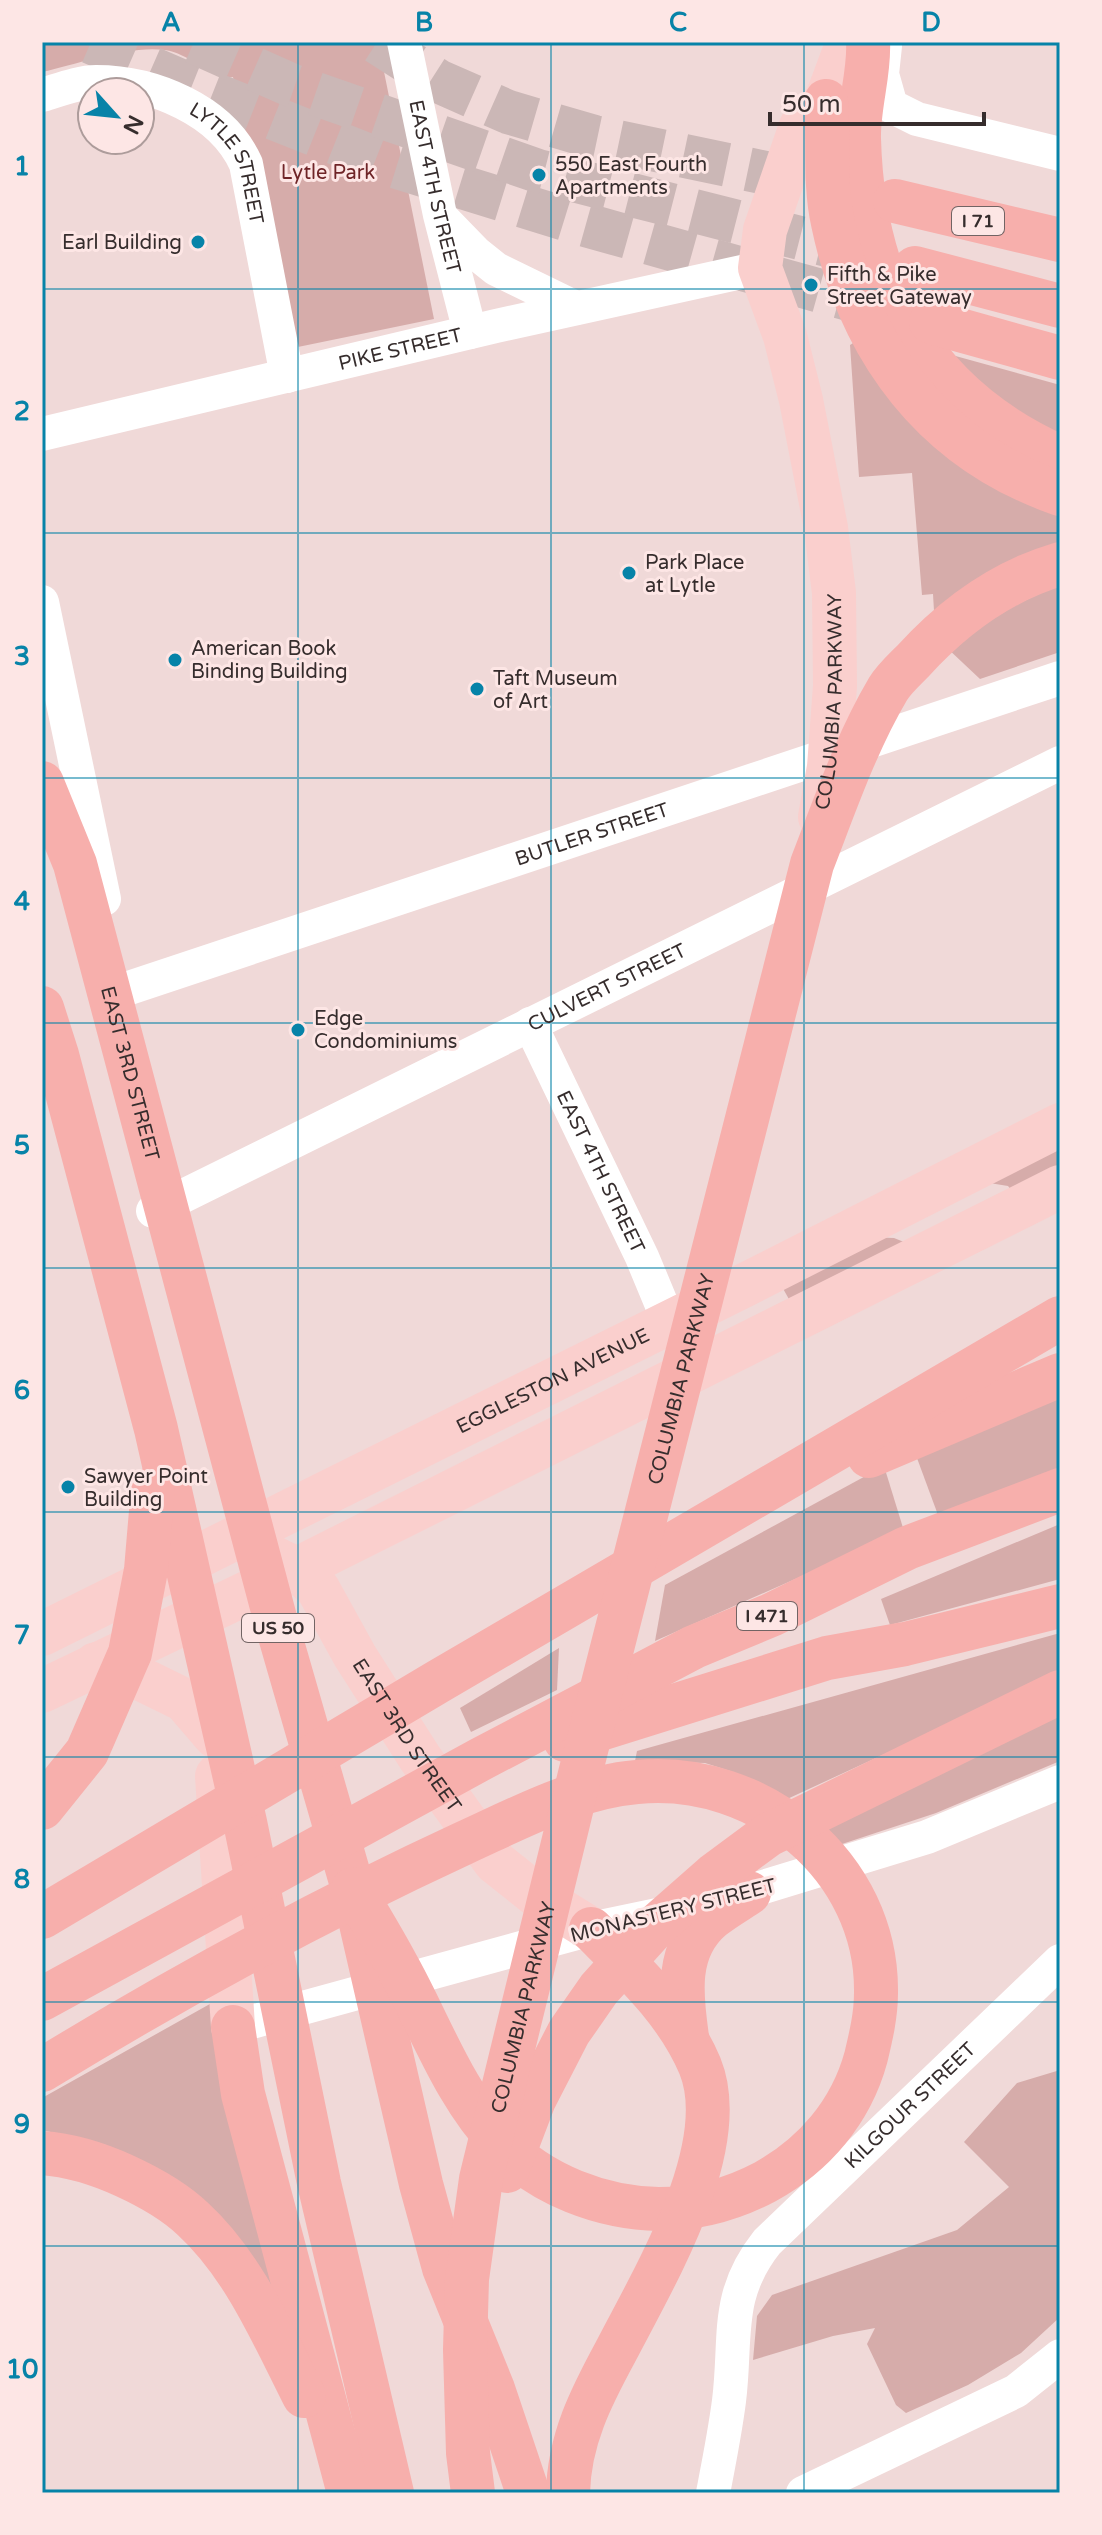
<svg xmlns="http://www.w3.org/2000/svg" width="1102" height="2535" font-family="'Varela Round',sans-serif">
<rect width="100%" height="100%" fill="#f0d9d8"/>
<g fill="#d6acaa">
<path d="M 42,42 L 378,42 L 434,319 L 293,348 L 288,341 L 233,77 C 213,80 189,53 165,50 C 129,45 78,64 42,72 Z"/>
<path d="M 858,340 L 1060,506 L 1060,550 L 934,611 L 933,594 L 922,595 L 912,473 L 859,477 L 850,345 Z"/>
<path d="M 941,352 L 1060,385 L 1060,440 L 1031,427 Z"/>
<path d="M 1060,584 L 1060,652 L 980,679 L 946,647 L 977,623 Z"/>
<path d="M 1060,1140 L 1060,1168 L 1012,1191 L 1008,1186 L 977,1181 Z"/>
<path d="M 865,1237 L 894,1238 L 904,1242 L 790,1301 L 777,1278 Z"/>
<path d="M 1060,1385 L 1060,1470 L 938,1515 L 914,1450 Z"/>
<path d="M 884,1466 L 904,1531 L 655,1641 L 665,1585 Z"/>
<path d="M 1060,1524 L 1060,1579 L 890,1625 L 881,1599 Z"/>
<path d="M 1060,1633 L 1060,1673 L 785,1800 L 730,1771 L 705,1763 L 635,1761 L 637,1751 Z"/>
<path d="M 559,1648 L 557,1690 L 471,1732 L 460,1708 Z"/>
<path d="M 1060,1711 L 1060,1761 L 936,1813 L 839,1845 L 818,1832 Z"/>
<path d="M 217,2000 L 282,2294 L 106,2145 L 42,2130 L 42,2098 Z"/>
<path d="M 1060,2070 L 1060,2317 L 1021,2353 L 968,2385 L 906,2413 L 896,2405 L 867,2344 L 875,2328 L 833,2336 L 753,2360 L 757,2316 L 772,2295 L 957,2230 L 1009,2187 L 964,2142 L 1017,2083 Z"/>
</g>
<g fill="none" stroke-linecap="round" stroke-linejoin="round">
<g stroke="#cbb7b6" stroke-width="44" stroke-dasharray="44 22" stroke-linecap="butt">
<path d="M 91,42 L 178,80 L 394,166 L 575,222 L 888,310"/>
<path d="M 194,42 L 293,86 L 538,171 L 874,257"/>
<path d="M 377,42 L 438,81 L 508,112 L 594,137 L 866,194"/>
</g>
<g stroke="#fff" stroke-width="34">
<path id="s1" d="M 404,42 L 440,215 L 470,332"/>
<path d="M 885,46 L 882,74 L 891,106 L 917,119 L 1060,154"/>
<path id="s2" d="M 42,95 C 59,90 79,82 96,82 C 153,82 222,110 246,164 L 287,376"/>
<path d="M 442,218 L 476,253 L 496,269 L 576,308"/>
<path id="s3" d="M 42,434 L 496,326 L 760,268"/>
<path d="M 42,602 L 104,899"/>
<path id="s4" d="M 123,990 L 1060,678"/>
<path id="s5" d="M 530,1024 L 642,1257 L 669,1322"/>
<path id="s6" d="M 153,1211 L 1060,763"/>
<path d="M 724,1899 L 927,1837 L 1060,1782"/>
<path d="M 233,2027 L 591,1929 L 677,1911"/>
<path id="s7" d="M 713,2493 C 719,2462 725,2432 729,2401 C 737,2338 724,2296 767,2242 L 1060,1961"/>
<path d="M 803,2493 L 1016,2391 L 1060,2356"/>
</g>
<g stroke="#facfcd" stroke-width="44">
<path id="s8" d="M 820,817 L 829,767 L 835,686 L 834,593 L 826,528 L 801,400 L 785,336 L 760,268 L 765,230 L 801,126 L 826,101 L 848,42"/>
<path id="s9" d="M 272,1557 L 297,1569 L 318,1589 L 355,1656 L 420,1758 L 495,1862 L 539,1897 L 591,1929"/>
<path id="s10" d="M 42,1634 L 747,1284 L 1060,1125"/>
<path d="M 96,1664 L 131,1674 L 184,1700 L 215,1736"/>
<path d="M 42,1691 L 297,1569 L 1060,1187"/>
<path d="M 217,1776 L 233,2027"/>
</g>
<g stroke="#f7afac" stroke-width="44">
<path d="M 868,42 C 870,72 858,107 859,139 C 863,286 923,396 1060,457"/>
<path d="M 826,101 C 829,141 824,183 833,223 C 860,351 934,450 1060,494"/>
<path d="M 895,201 L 1060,240"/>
<path d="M 915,268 L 1060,306"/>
<path d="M 931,322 L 1060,358"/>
<path id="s11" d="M 42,783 L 75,864 L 276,1622 L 353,1889 L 421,2184 L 444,2268 L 493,2389 L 528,2493"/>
<path d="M 42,1008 L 57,1055 L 156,1429 L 245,1822 L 319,2183 L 392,2493"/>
<path d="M 869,1456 L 1060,1375"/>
<path d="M 565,1740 L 827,1658 L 905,1644 L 1060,1606"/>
<path d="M 42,1808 L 87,1752 L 130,1653 L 146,1570 L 153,1488"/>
<path d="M 42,1917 L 439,1681 L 1060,1318"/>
<path d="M 42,1999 L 481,1759 L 694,1647 L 771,1615 L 907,1548 L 1060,1490"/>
<path d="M 233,2027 L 243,2094 L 349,2493"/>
<path d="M 687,2037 C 681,1995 675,1949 712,1918 C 723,1909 737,1901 749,1893"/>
<path d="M 42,2070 C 178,1987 319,1910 464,1843 C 519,1818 576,1787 637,1782 C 759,1770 878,1866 876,1993 C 876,2015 871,2036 866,2057 C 851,2112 814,2155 765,2182 C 731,2200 697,2209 659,2209 C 602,2208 541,2185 501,2143 C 454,2094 431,2027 399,1969 C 385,1942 368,1915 353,1889"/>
<path d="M 42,2153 C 70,2155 99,2164 125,2176 C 149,2187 173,2200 193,2219 C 244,2266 273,2335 304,2396"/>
<path d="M 507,2171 L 534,2100 L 569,2032 L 599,1989 L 656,1926 L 714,1875 L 768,1835 L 1060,1692"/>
<path id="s12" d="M 473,2493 L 468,2453 L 465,2350 L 467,2279 L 481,2179 L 580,1774 L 812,864 C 835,805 856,743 888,689 C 894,679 904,670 913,661 C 953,617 1002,581 1060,564"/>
<path d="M 568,2493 C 569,2440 591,2397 616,2351 C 653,2279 733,2147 700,2066 C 677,2011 632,1970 591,1929"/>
</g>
</g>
<path fill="none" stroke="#0783a8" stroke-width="2" stroke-opacity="0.55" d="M 298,42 L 298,2493M 551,42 L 551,2493M 804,42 L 804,2493M 42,289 L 1060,289M 42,533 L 1060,533M 42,778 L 1060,778M 42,1023 L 1060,1023M 42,1268 L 1060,1268M 42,1512 L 1060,1512M 42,1757 L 1060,1757M 42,2002 L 1060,2002M 42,2246 L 1060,2246"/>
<g fill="#0783a8" stroke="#fde6e5" stroke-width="3">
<circle cx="539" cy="175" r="8"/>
<circle cx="198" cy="242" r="8"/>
<circle cx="811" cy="285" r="8"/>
<circle cx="629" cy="573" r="8"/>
<circle cx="175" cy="660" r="8"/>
<circle cx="477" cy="689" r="8"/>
<circle cx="298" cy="1030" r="8"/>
<circle cx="68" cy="1487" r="8"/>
</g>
<g text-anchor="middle" stroke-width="6" stroke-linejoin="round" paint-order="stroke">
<g fill="#fde6e5" stroke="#726464" stroke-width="2">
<rect x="952" y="207" width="52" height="28" rx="6"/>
<rect x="737" y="1602" width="60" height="28" rx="6"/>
<rect x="242" y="1614" width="72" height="28" rx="6"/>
</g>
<g font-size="18" font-weight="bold" fill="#362d2d">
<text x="978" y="227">I 71</text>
<text x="767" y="1622">I 471</text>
<text x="278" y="1634">US 50</text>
</g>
<g font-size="20" fill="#362d2d" stroke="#fde6e5" text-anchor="start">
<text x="555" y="171">550 East Fourth<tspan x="555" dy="23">Apartments</tspan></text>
<text x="182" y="249" text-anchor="end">Earl Building</text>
<text x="827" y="281">Fifth &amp; Pike<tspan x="827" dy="23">Street Gateway</tspan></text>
<text x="645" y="569">Park Place<tspan x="645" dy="23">at Lytle</tspan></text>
<text x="191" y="655">American Book<tspan x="191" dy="23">Binding Building</tspan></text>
<text x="493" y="685">Taft Museum<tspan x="493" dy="23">of Art</tspan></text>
<text x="314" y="1025">Edge<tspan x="314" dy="23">Condominiums</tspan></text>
<text x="84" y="1483">Sawyer Point<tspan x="84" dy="23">Building</tspan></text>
</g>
<g font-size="20" fill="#362d2d" stroke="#fde6e5">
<text dy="7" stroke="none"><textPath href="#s2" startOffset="226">LYTLE STREET</textPath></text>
<text dy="7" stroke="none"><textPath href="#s1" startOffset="148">EAST 4TH STREET</textPath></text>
<text dy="7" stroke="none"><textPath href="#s3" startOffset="368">PIKE STREET</textPath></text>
<text dy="7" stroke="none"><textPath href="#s8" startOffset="116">COLUMBIA PARKWAY</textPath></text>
<text dy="7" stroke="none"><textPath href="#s4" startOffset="494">BUTLER STREET</textPath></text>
<text dy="7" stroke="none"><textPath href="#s6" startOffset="506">CULVERT STREET</textPath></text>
<text dy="7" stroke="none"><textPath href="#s11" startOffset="304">EAST 3RD STREET</textPath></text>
<text dy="7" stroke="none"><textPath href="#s5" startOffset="164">EAST 4TH STREET</textPath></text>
<text dy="7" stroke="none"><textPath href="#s12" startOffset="1140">COLUMBIA PARKWAY</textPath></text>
<text dy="7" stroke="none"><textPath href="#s10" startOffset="570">EGGLESTON AVENUE</textPath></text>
<text dy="7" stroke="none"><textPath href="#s9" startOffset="228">EAST 3RD STREET</textPath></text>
<text transform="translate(673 1910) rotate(-14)" y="7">MONASTERY STREET</text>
<text dy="7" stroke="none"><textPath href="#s12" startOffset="492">COLUMBIA PARKWAY</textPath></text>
<text dy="7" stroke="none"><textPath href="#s7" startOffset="458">KILGOUR STREET</textPath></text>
</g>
<g font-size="20" fill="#6f2427" stroke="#fde6e5">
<text x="328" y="179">Lytle Park</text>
</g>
</g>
<rect width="1102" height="2535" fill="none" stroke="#fde6e5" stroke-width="88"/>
<g transform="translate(116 116) rotate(117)"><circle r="38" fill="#fde6e5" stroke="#ad9c9b" stroke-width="2"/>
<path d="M0-6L14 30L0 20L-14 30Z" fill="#0783a8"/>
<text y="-12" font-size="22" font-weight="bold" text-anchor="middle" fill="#362d2d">N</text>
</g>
<path d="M770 112v12h214v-12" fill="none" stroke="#362d2d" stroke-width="4"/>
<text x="782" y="112" font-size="24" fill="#362d2d" stroke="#fde6e5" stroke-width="6" paint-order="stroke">50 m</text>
<rect x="44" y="44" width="1014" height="2447" fill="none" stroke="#0783a8" stroke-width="3"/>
<g font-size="26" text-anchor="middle" font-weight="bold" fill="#0783a8">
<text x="171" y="31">A</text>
<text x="424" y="31">B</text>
<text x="678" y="31">C</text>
<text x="931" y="31">D</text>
<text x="22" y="175">1</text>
<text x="22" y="420">2</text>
<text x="22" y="665">3</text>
<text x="22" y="910">4</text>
<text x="22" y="1154">5</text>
<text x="22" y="1399">6</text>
<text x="22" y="1644">7</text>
<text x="22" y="1888">8</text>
<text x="22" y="2133">9</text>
<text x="22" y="2378">10</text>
</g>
</svg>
